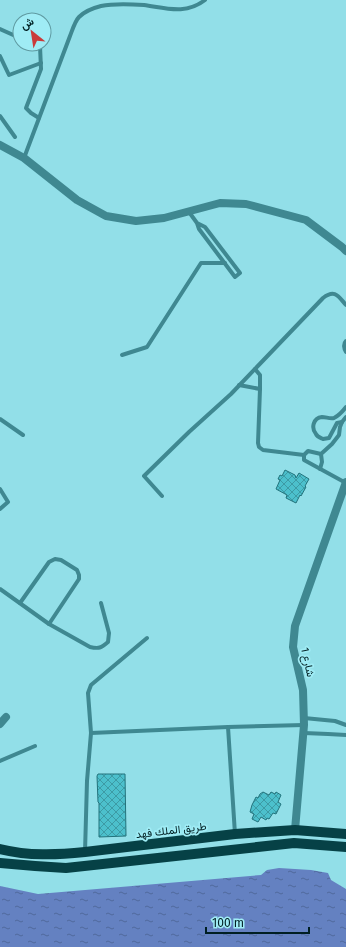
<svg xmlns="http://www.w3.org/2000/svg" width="346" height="947" font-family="'Fira Sans',Vazirmatn,sans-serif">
<defs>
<pattern id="water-ripples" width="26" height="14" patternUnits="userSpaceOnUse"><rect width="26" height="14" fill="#6481c1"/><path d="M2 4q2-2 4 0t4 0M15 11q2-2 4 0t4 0" fill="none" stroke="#50699c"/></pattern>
<pattern id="building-cross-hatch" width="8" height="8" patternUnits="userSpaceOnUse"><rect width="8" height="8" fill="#4cc0cc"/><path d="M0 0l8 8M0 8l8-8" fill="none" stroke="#3d9ba5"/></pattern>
</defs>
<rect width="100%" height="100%" fill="#92dfe8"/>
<path fill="url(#water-ripples)" d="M 279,868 L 311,870 L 328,873 L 331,880 L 346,889 L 346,947 L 0,947 L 0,886 L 38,894 L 261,875 L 267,870 Z"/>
<g fill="url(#building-cross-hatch)" stroke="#22737c">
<path d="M 285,470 L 295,475 L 296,478 L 299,473 L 309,479 L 305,486 L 306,487 L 301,496 L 300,495 L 296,503 L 286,498 L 287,495 L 276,489 L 280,480 L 278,479 L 280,475 L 282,476 Z"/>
<path d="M 98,774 L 125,774 L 126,836 L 99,837 L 99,803 L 98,802 L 97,776 Z"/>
<path d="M 263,792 L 269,795 L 271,792 L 275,794 L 276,792 L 281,795 L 278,802 L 281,804 L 276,814 L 273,813 L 269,819 L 267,818 L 266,820 L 261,817 L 258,822 L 252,819 L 254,814 L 250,812 L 252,805 L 256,797 L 258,798 L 260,794 Z"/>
</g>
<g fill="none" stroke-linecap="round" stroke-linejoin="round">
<g stroke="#3f8891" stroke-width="4">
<path d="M 0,29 L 20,38"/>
<path d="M 35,44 L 40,46 L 41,69 L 26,108 L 31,113 L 39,118"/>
<path d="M 0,56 L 9,75 L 41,63"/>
<path d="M 0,116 L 15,137"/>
<path d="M 24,158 L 70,36 C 72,31 75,21 79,17 C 85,11 93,8 101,6 C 115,3 130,4 144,5 C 166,8 186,15 205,0"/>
<path d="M 189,212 L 197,223 L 205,227 L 240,273 L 235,277 L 199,229 L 197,223"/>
<path d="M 346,341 C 343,344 344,349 346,352"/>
<path d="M 122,355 L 147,347 L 201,263 L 225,263"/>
<path d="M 255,369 L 260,375 L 260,389"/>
<path d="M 239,385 L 260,389 L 258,443 L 259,447 L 263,450 L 304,455"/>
<path d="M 0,419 L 23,435"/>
<path d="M 342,422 L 337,423 L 329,438 L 323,439 C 321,438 317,437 316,434 C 311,428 313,418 322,417 C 326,417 330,419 334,418 C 338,416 343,411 346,407"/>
<path d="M 304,455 L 304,460 L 346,483"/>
<path d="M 304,455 L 308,451 L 321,454"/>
<path d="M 320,469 L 322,462 L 321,454 L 332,444 L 339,435 L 340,427 L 342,422 L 346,417"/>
<path d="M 0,489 L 8,502 L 0,509"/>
<path d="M 162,496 L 144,476 L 189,432 L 231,394 L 323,298 C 335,289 338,296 346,305"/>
<path d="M 0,589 L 49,624 L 90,647 C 99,649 101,648 108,642 L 109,633 L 101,603"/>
<path d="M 20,603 L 49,562 L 55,559 L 61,560 L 77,570 L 79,575 L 79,579 L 49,624"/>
<path d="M 304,718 L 335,721 L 346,725"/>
<path d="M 228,727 L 235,834"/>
<path d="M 91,733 L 228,727 L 304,725"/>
<path d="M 304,733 L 328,734 L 346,735"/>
<path d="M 0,761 L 35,746"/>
<path d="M 85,852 L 87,781 L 91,733 L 88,693 L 91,685 L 147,638"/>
</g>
<g stroke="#3f8891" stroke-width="8">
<path d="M 0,145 L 24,158 L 77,200 L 106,216 L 136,221 L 164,218 L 220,203 L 246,204 L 306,220 L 342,247 L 346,251"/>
<path d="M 0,724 L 6,717"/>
<path d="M 295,830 L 304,725 L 303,690 L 293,647 L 295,626 L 346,482"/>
</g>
<g stroke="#064146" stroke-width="10">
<path d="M 0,849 C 29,856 56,855 85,852 L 235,834 L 295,830 L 346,834"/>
<path d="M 0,863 L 35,866 L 66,868 L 294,843 L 346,847"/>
</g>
</g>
<g text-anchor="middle" stroke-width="3.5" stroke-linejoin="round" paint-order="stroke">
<g font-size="11" fill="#001f22" stroke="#9fecf5">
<text transform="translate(308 662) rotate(78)" y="4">شارع 1</text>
<text transform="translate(171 830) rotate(-7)" y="4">طريق الملك فهد</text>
</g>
</g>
<g transform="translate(32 32) rotate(330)"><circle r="19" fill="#9fecf5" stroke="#5f9aa1"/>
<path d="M0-3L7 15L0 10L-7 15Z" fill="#ca3b3a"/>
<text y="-6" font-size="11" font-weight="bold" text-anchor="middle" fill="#001f22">ش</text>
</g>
<path d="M206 927v6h103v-6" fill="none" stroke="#001f22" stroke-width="2"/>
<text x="212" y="927" font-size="12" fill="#001f22" stroke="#9fecf5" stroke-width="3" paint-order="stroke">100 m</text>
</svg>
